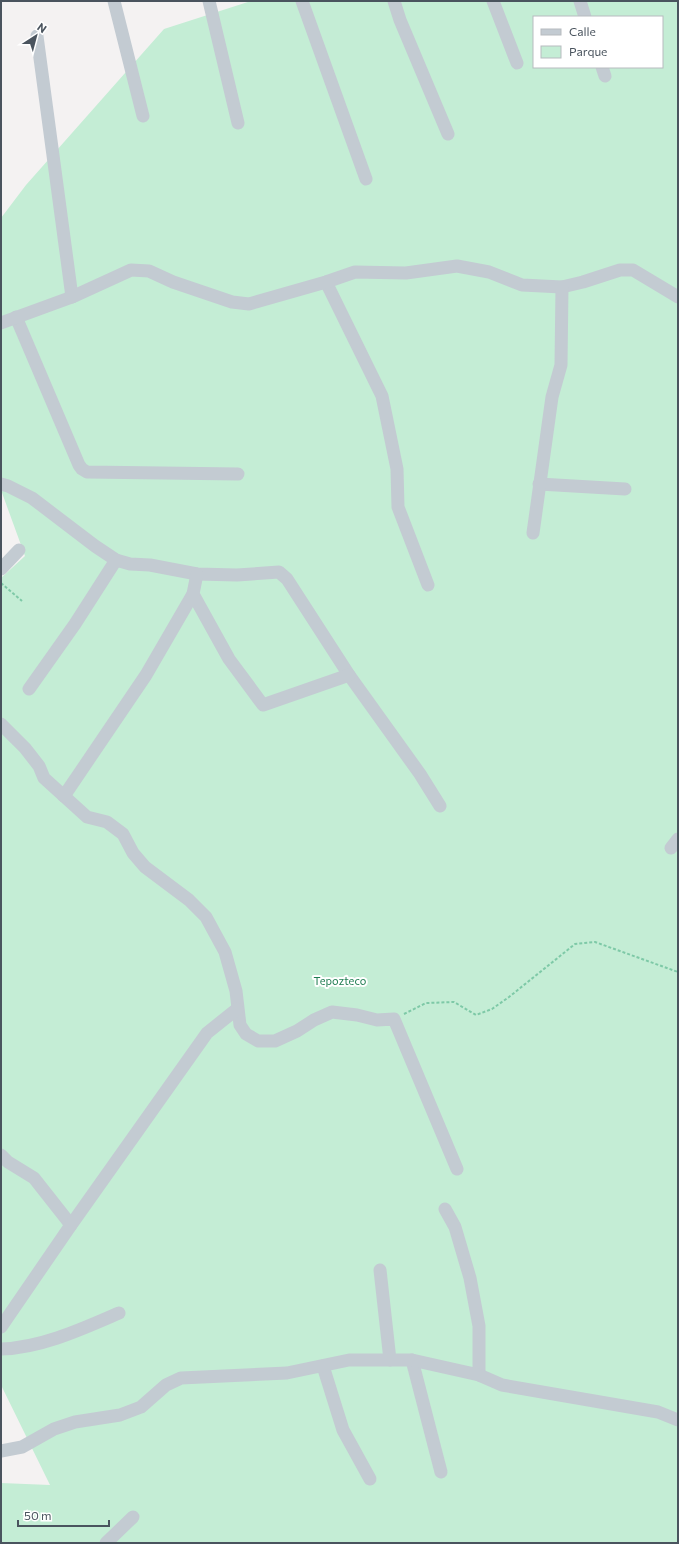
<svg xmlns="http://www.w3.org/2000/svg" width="679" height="1544" font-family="Commissioner,sans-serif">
<rect width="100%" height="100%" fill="#f4f2f2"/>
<path fill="#c4edd5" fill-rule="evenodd" d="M 251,1 L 678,1 L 678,1543 L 1,1543 L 1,1483 L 50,1485 L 1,1385 L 1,578 L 25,556 L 1,490 L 1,218 L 26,185 L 164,29 ZM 534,17 L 662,17 L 662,67 L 534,67 Z"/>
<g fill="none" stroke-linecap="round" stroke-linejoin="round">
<g stroke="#7ec9a7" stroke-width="2" stroke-dasharray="3 2" stroke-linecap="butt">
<path d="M 1,583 L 22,601"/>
<path d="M 404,1014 L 426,1003 L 454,1002 L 476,1015 L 492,1009 L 509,997 L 575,944 L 595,942 L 678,972"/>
</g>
<g stroke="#c3cbd2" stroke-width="13">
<path d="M 114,1 L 143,116"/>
<path d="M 209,1 L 238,123"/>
<path d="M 302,1 L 366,179"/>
<path d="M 394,1 L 400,20 L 448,134"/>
<path d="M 493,1 L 517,63"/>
<path d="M 580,1 L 585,17"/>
<path d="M 37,36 L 72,297"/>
<path d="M 602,67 L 605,76"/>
<path d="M 326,282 L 382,396 L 397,469 L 398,507 L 428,585"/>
<path d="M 16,317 L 79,465 L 82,469 L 87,472 L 238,474"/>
<path d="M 1,323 L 72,297 L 131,270 L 149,271 L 173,282 L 232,302 L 249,304 L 326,282 L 355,272 L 406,273 L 457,266 L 489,272 L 522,285 L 562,287 L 583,282 L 620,270 L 633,270 L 678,297"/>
<path d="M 1,484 L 8,486 L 32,498 L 95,546 L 116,560 L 130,564 L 150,565 L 197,574 L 237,575 L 279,572 L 287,579 L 349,675 L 420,774 L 440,806"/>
<path d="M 539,484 L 625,489"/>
<path d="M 533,533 L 552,397 L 561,365 L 562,287"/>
<path d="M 1,569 L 19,550"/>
<path d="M 197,574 L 193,594 L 229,659 L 263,705 L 349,675"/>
<path d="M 29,689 L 75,624 L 116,560"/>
<path d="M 1,724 L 25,748 L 39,766 L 44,778 L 87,817 L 107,822 L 123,834 L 133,853 L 145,867 L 189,900 L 206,917 L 225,952 L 236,991 L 240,1025 L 246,1034 L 258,1041 L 275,1041 L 297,1031 L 314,1020 L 332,1012 L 357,1015 L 377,1020 L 394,1019 L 457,1169"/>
<path d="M 64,796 L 146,675 L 193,594"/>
<path d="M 671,848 L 678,839"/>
<path d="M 1,1155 L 8,1162 L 34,1178 L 71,1225"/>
<path d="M 445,1209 L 455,1227 L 470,1278 L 479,1326 L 479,1375"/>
<path d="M 380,1270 L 390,1360"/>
<path d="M 1,1327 L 71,1225 L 207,1033 L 237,1009"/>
<path d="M 1,1349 C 41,1348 82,1329 119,1313"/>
<path d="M 412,1360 L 441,1472"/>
<path d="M 323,1366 L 343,1430 L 370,1479"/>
<path d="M 1,1451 L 22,1447 L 54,1429 L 75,1422 L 120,1415 L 141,1407 L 166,1385 L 181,1378 L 287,1373 L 349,1360 L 412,1360 L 479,1375 L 502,1385 L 658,1412 L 678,1420"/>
<path d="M 106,1543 L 133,1517"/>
</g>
</g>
<g text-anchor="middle" stroke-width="4" stroke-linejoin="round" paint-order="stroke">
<g font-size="11" fill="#1e7c50" stroke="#fff">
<text x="340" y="985">Tepozteco</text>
</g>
</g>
<rect width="679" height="1544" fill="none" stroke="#4a545e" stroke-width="4"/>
<rect x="533" y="16" width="130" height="52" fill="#ffffff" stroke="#b7bbbf"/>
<rect x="541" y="29" width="20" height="6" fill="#c3cbd2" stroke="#b7bbbf"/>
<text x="569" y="36" font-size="12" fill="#4a545e">Calle</text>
<rect x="541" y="46" width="20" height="12" fill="#c4edd5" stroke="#b7bbbf"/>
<text x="569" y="56" font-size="12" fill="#4a545e">Parque</text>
<g transform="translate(36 36) rotate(36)" stroke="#ffffff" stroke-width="3" paint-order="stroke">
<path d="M0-3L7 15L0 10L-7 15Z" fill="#4a545e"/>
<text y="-6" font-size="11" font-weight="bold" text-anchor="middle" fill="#4a545e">N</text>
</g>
<path d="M18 1520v6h91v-6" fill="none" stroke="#4a545e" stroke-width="2"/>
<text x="24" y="1520" font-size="12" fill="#4a545e" stroke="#ffffff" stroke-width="3" paint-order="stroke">50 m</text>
</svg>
